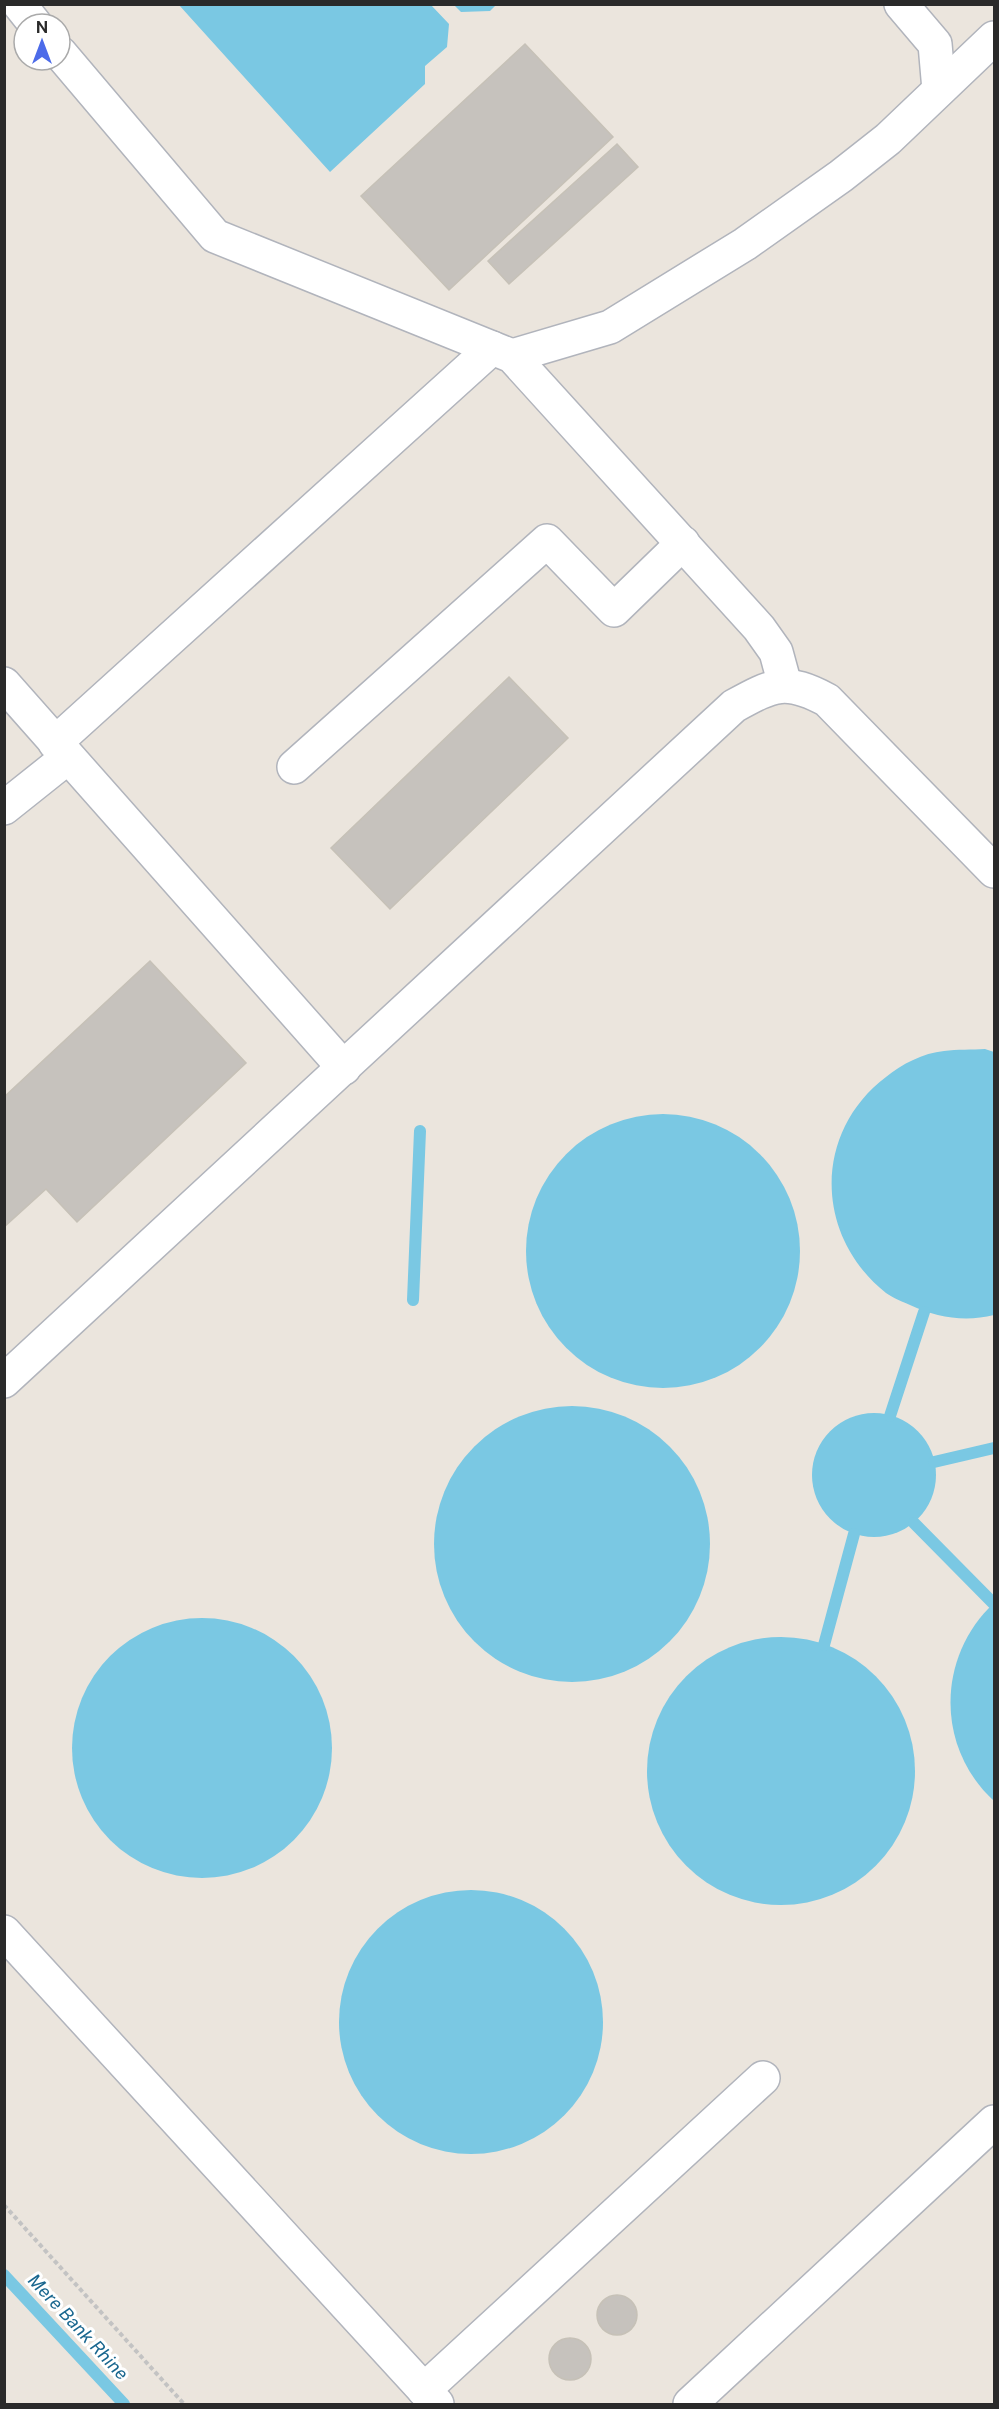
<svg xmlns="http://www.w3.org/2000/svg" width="999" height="2409" font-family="'Public Sans',sans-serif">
<rect width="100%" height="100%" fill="#ebe5dd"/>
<g fill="#7ac8e3">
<path d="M 179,5 L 431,5 L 449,24 L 447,47 L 425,66 L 425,84 L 330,172 Z"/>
<path d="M 454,5 L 496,5 L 490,11 L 461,12 Z"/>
<path d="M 985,1049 L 994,1052 L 994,1315 C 966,1322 937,1318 910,1305 C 903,1302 893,1298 886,1293 C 814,1236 813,1132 886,1077 C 902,1064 923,1053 944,1051 C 957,1049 972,1050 985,1049 Z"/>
<circle cx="663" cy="1251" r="137"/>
<circle cx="572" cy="1544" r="138"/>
<circle cx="874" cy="1475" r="62"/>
<path d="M 994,1603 L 994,1801 C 936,1748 936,1657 994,1603 Z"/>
<circle cx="202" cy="1748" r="130"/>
<circle cx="781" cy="1771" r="134"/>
<circle cx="471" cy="2022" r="132"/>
</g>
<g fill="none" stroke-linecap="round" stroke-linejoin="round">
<g stroke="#7ac8e3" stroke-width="12">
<path d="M 413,1300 L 420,1131"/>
<path d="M 890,1416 L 924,1312"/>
<path d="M 934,1462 L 994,1448"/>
<path d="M 914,1523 L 994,1604"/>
<path d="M 824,1645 L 854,1534"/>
<path d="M 4,2275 L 124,2404"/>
</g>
</g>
<g fill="#c6c2bd" stroke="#c6c1b7" stroke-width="1.5">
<path d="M 525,44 L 613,137 L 449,290 L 361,196 Z"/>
<path d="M 617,144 L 638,167 L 509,284 L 488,261 Z"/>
<path d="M 509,677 L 568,738 L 390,909 L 331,848 Z"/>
<path d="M 150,961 L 246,1063 L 77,1222 L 46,1189 L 4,1227 L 4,1097 Z"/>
<circle cx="617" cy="2315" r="20"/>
<circle cx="570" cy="2359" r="21"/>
</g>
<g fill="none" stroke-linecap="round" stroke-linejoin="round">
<defs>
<g id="minor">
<path d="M 19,4 L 35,24"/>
<path d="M 901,4 L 935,44 L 939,90"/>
<path d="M 60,53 L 215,236 L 512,356 L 759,628 L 776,652 L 785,685"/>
<path d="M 512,356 L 610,327 L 745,244 L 841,176 L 888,139 L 994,38"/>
<path d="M 4,684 L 344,1068"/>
<path d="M 55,743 L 492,348"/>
<path d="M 294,767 L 547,541 L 614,610 L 683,543"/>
<path d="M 4,808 L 68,757"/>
<path d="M 4,1381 L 734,706 C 774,684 786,678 827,700 L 994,871"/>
<path d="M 4,1932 L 437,2404"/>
<path d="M 424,2390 L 763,2078"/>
<path d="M 690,2404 L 994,2122"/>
</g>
</defs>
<use href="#minor" stroke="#b1b4bc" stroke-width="36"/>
<path stroke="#c3c3c3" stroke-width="4" stroke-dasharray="4.5 3" stroke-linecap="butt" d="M 4,2205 L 184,2404"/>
<use href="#minor" stroke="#fff" stroke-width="33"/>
</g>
<g text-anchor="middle" stroke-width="6" stroke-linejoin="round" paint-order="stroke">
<g font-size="18" font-style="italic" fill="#1a678f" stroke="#fff">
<text transform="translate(78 2327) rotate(47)" y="6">Mere Bank Rhine</text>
</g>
</g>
<rect width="999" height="2409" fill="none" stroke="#2a2a2a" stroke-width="12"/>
<g transform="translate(42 42)"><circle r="28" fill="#ffffff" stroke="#aaaaaa" stroke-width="1.5"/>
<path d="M0-4.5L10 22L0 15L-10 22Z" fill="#4c6be9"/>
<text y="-9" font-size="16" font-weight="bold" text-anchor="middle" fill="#2a2a2a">N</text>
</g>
</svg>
